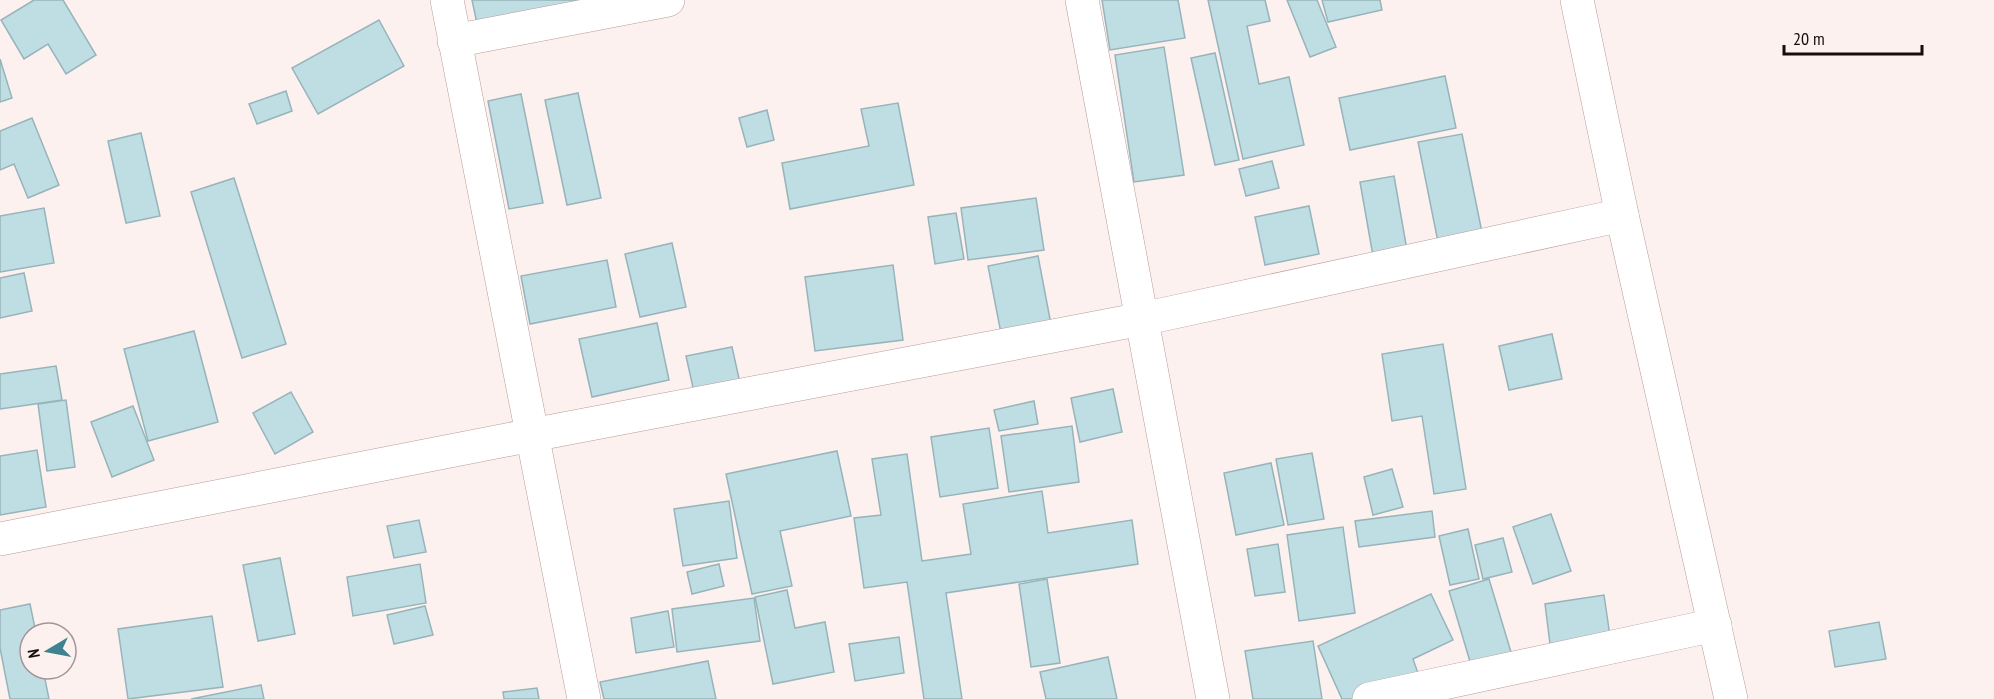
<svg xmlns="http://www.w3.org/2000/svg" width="1994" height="699" font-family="'PT Sans Narrow',sans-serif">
<rect width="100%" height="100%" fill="#fdf1f0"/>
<g fill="#bfdee4" stroke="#96b4b9" stroke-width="1.5">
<path d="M 34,0 L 63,0 L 96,55 L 66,74 L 48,44 L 24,59 L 1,20 Z"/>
<path d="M 472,0 L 623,0 L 478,28 Z"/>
<path d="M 1102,0 L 1178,0 L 1185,38 L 1110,50 Z"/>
<path d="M 1208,0 L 1265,0 L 1270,21 L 1247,26 L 1259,84 L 1289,77 L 1304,145 L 1243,159 Z"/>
<path d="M 1287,0 L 1317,0 L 1336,47 L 1310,57 Z"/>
<path d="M 1322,0 L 1380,0 L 1382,10 L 1328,22 Z"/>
<path d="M 379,20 L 404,66 L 318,114 L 292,68 Z"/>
<path d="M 1164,47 L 1184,175 L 1134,182 L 1115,55 Z"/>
<path d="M 1215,53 L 1239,160 L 1215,165 L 1191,58 Z"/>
<path d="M 0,59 L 12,98 L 0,102 Z"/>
<path d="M 1445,76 L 1456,128 L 1350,150 L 1339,98 Z"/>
<path d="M 286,91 L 292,111 L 257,124 L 249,104 Z"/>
<path d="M 578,93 L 601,198 L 567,205 L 545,100 Z"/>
<path d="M 521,94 L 543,203 L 509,209 L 488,101 Z"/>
<path d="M 898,103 L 914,185 L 790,209 L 782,163 L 869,146 L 861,109 Z"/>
<path d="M 767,110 L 774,140 L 747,147 L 739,118 Z"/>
<path d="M 32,118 L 59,185 L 28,198 L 14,164 L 0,170 L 0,131 Z"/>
<path d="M 141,133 L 160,216 L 126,223 L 108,141 Z"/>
<path d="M 1462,134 L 1486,252 L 1442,262 L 1418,142 Z"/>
<path d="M 1272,161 L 1279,188 L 1246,196 L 1239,169 Z"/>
<path d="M 1394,176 L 1410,267 L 1376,273 L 1360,182 Z"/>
<path d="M 234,178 L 286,344 L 242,358 L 191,192 Z"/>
<path d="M 1036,198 L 1044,250 L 968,260 L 961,208 Z"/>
<path d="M 1309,206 L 1319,254 L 1265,265 L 1255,217 Z"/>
<path d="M 44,208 L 54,263 L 0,272 L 0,216 Z"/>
<path d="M 956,213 L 964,259 L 935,264 L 928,217 Z"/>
<path d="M 672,243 L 686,307 L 640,317 L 625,254 Z"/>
<path d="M 1038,256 L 1054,340 L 1004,349 L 988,266 Z"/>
<path d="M 607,260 L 616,307 L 530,324 L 521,276 Z"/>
<path d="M 893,265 L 903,340 L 815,351 L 805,277 Z"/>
<path d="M 24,273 L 32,311 L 0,318 L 0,278 Z"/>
<path d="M 657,323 L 669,380 L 592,397 L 579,339 Z"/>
<path d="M 194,331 L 218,422 L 148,441 L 124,349 Z"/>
<path d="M 1552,334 L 1562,379 L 1509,390 L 1499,346 Z"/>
<path d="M 1443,344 L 1466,489 L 1434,494 L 1422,416 L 1392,421 L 1382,354 Z"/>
<path d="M 732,347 L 740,383 L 694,392 L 686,356 Z"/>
<path d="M 56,366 L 62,400 L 0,409 L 0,374 Z"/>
<path d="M 1113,389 L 1122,432 L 1080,442 L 1071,398 Z"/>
<path d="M 291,392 L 313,432 L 275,454 L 253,413 Z"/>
<path d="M 66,400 L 75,467 L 47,471 L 38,404 Z"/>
<path d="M 1034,401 L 1038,424 L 999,431 L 994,410 Z"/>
<path d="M 133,406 L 154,460 L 112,477 L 91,422 Z"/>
<path d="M 1072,426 L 1079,482 L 1009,492 L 1001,436 Z"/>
<path d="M 989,428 L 998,488 L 940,497 L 931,437 Z"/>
<path d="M 37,450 L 46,507 L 0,515 L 0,456 Z"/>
<path d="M 837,451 L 851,516 L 780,531 L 792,586 L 752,594 L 726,474 Z"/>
<path d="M 1312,453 L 1324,519 L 1288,525 L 1276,459 Z"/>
<path d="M 907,454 L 922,561 L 971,554 L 963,504 L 1042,491 L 1048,533 L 1132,520 L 1138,564 L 946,593 L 962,699 L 924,699 L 907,582 L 864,588 L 854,518 L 881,515 L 872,459 Z"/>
<path d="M 1271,463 L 1284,525 L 1236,535 L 1224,473 Z"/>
<path d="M 1392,469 L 1403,507 L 1373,515 L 1364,477 Z"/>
<path d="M 729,501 L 737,558 L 683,566 L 674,509 Z"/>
<path d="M 1432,511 L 1435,537 L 1359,547 L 1355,521 Z"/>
<path d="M 1551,514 L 1571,571 L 1533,584 L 1513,527 Z"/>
<path d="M 419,520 L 426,552 L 394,558 L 387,526 Z"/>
<path d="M 1343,527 L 1355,613 L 1299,621 L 1287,535 Z"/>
<path d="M 1468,529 L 1479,579 L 1450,585 L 1439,536 Z"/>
<path d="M 1503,538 L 1512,572 L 1483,579 L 1475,545 Z"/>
<path d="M 1278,544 L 1285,592 L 1255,596 L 1247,549 Z"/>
<path d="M 280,558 L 295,634 L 258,641 L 243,565 Z"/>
<path d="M 420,564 L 426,603 L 353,616 L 347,577 Z"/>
<path d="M 719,564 L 724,586 L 692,594 L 687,572 Z"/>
<path d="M 1047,579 L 1060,663 L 1031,667 L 1019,584 Z"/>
<path d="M 1489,579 L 1517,672 L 1477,685 L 1449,591 Z"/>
<path d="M 787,590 L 795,628 L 825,622 L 834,672 L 773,684 L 755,597 Z"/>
<path d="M 1431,594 L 1453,640 L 1413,659 L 1419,676 L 1368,699 L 1342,699 L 1318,646 Z"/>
<path d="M 1604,595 L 1610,636 L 1550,644 L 1545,604 Z"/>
<path d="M 754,598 L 760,641 L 677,652 L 672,609 Z"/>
<path d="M 30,604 L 36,633 L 30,633 L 30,669 L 43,669 L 49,699 L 10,699 L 0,648 L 0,610 Z"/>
<path d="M 425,606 L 433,635 L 394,644 L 387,615 Z"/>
<path d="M 668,611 L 674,647 L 636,653 L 631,618 Z"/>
<path d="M 212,616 L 223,687 L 128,699 L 118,629 Z"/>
<path d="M 1879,622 L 1886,659 L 1835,667 L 1829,631 Z"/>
<path d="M 899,637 L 904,673 L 855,681 L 849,644 Z"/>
<path d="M 1313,641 L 1322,699 L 1253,699 L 1245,651 Z"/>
<path d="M 1108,657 L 1117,699 L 1046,699 L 1040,672 Z"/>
<path d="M 708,661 L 716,699 L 604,699 L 600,682 Z"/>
<path d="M 261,685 L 264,699 L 191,699 Z"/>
<path d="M 537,688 L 539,699 L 504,699 L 503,692 Z"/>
</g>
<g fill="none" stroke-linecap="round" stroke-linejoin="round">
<defs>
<g id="street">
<path d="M 447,0 L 584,699"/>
<path d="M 1082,0 L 1213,699"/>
<path d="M 1577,0 L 1622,215 L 1731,699"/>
<path d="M 454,41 L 668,0"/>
<path d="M 0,539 L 532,435 L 1142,319 L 1622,215"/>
<path d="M 1369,699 L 1715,625"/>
</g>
</defs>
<use href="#street" stroke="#b79b99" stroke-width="34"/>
<use href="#street" stroke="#fff" stroke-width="33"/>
</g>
<g transform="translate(48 651) rotate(260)"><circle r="28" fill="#fdf1f0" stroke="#a19695" stroke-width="1.5"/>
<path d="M0-4.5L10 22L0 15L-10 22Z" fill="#3e838f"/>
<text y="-9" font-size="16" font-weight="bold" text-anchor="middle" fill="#170d0c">N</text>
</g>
<path d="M1784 45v9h138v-9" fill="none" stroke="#170d0c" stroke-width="3"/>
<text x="1793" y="45" font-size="18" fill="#170d0c" stroke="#fdf1f0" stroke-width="4.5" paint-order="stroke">20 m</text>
</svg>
